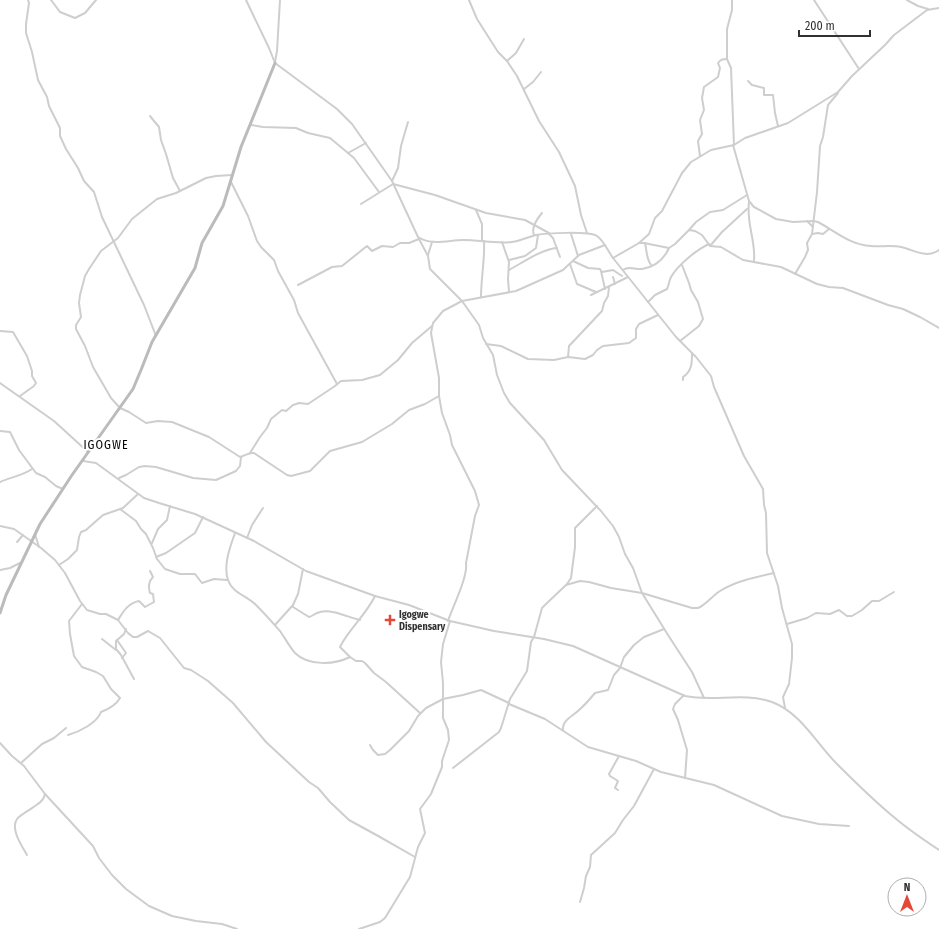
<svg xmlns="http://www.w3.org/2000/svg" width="939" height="929" font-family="'Fira Sans Condensed',sans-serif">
<rect width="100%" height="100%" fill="#fff"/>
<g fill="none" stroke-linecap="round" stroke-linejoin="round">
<g stroke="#cecece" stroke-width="2">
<path d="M 28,0 L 29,3 L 26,24 L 26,33 L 32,52 L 38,80 L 47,97 L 49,106 L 60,128 L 60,136 L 66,149 L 78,168 L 84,181 L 94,192 L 102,217 L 144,305 L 156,336"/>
<path d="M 51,0 L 60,12 L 75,18 L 85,13 L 96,0"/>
<path d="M 246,0 L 269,48 L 275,63 L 337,109 L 352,124 L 392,181 L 418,237 C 431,246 449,240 463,240 C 480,240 496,244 512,242 C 520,241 528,237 536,235 C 546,233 589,231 597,236 C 604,241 608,251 613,258 L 676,337 L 696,357 L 711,376 L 714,387 L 744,456 L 763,489 L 764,505 L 766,513 L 767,553 L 778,586 L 782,608 L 792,644 L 792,658 L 789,684 L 783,697 L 785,708"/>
<path d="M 469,0 L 477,19 L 498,52 L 507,61 L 517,76 L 539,121 L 559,152 L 575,186 L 581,215 L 587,233"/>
<path d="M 732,0 L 732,10 L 727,29 L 727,59 L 731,68 L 734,145"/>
<path d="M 814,0 L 859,69"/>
<path d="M 907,0 L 918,6 L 928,9"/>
<path d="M 507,61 L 516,53 L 524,39"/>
<path d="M 275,62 L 277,51 L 280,0"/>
<path d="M 748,81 L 752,85 L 764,88 L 764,95 L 773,95 L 775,113 L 778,126"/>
<path d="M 524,89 L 533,82 L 541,72"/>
<path d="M 150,116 L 159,127 L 161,140 L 166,154 L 173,178 L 180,191"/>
<path d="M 251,125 L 263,127 L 296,128 L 308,133 L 330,138 L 354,158 L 379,192"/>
<path d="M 733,145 L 749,201 L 754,207 L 776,219 L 793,222 L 813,221 L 818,222 C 835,231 850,245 871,246 C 881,247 891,245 901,247 C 915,250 926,259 939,250"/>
<path d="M 348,153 L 366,143"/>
<path d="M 700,156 L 698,141 L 702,134 L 700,120 L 704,110 L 702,98 L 704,87 L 718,77 L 720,68 L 718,63 C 721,59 723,59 727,59"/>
<path d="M 232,175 L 216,176 L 206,178 L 176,193 L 157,199 L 132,219 L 118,238 L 101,251 L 89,269 L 85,276 L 80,295 L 79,303 L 81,317 L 76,325 L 76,329 L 85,346 L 93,367 L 111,398 L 120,408 L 129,412 L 146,423 L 158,421 L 172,422 L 209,437 L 240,457 C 245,456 249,452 254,453 L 287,475 L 291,476 L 310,471 L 330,451 L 362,442 L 392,424 L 409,410 L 425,404 L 439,396"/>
<path d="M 392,181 L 398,168 L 401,146 L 408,122"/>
<path d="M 231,182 L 248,216 L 257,241 L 261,247 L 274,260 L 278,271 L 294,300 L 298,313 L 337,384"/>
<path d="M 749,202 C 746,223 756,241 754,261"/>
<path d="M 361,204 L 393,184 L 435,195 L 486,213 L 525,220 L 549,233"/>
<path d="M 476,210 L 482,224 L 482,241"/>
<path d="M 807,221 L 813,227"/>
<path d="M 689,230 L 696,222 L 710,212 L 723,210 L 747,195"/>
<path d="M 549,234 L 553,238 L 560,257"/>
<path d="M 571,234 L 578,256"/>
<path d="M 812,234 L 818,233 L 823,234 L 829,229"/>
<path d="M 534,235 C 531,228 537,219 542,213"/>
<path d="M 419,239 L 428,256 L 430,269 L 462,301 L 479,325 L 483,338 L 493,355 L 497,375 L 504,393 L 510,403 L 544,440 L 562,470 L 601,511 L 613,526 L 619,537 L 625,554 L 633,568 L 642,593 L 668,635 L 692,672 L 704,698"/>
<path d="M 502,242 L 509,262 L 508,279 L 509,292"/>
<path d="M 639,243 L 649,234 L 655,218 L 662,211 L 682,173 L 691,162 L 711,150 L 734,145 L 745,138 L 788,123 L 838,92 L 852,76 L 885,45 L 894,35 L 927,10 L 939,8"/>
<path d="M 645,243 C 647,251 646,258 651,265"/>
<path d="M 710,246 L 722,232 L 747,209"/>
<path d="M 428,255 L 432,242"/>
<path d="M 613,258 L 639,243 L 644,243 L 669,248 L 675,244 L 689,230 L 695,231 L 702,235 L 710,246 L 721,247 L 743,260 L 781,267 L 817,284 L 829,287 L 843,288 L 888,305 L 903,309 L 920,317 L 939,328"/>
<path d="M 509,260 L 525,256 L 536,248 L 538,235"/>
<path d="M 573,261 L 588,268 L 600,269 L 601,271 L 605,289"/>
<path d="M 570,264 L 577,284 L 596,292"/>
<path d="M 509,270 C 522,263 542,249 557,248"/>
<path d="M 623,270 C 629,265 635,270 642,269 C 655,267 664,259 669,248"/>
<path d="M 602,272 L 613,270 L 622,276"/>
<path d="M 795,274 L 805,257 L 808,250 L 807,243 L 812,234 L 817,192 L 820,146 L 823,137 L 828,105 L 838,93"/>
<path d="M 613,277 L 615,284"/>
<path d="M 298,285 L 332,267 L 342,266 L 367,246 L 372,251 L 382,246 L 393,247 L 400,243 L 409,243 L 419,239"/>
<path d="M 591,295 L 628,277"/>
<path d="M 481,297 C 481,278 485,260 484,241"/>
<path d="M 648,302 L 655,295 L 667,289 C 669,285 669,281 671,277 C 678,265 696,250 709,244"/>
<path d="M 0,331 L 13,332 L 27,356 L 32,371 L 32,376 L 36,383 L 34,386 L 20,396"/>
<path d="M 680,341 L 699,326 L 703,319 L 698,302 L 691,290 L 689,283 L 682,265"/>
<path d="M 486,344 L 501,346 L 528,359 L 554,360 L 568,357 L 585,359 L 593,355 L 597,350 L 603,346 L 629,343 L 636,338 L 636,329 L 639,324 L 658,315"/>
<path d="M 568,357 L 569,346 L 602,311 L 604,303 L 608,296 L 609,287"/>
<path d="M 683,380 L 683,377 C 692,371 692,363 692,353"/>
<path d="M 0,383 L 54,421 L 88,452"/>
<path d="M 0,431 L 10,432 L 19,450 L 36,473 L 45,477 L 56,486 L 63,489"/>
<path d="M 250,453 L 260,437 L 267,428 L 271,419 L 282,410 L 286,411 L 293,405 L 299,403 L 308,404 L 335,386 L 341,381 L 362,380 L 380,375 L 398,360 L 412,343 L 432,326"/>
<path d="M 83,461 L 96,463 L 144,498 L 159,503 L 195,514 L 254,541 L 306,571 L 375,596 L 409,605 L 450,621 L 494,631 L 544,639 L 573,646 L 685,696 C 713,702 744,692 772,702 C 801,713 816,743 837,764 C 856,783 875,802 895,818 C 909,830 924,840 939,850"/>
<path d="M 119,478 L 126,475 L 139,467 L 145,466 L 156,467 L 193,478 L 216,480 L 236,471 L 240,466 L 241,457"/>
<path d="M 0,482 C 11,477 22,476 32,469"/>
<path d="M 120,509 L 136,521 L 141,529 L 146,534 L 153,548 L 157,559 L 165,569 L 180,574 L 195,574 L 202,583 L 214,579 L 227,580"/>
<path d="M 0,526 L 14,529 L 41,548 L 55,560 L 65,573 L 80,601 L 87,610 L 100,614 L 106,614 L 118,620 L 128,633 L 133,637 L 137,637 L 148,631 L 160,638 L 184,668 L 191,670 L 208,681 L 233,703 L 266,742 L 309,782 L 318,788 L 330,802 L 349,820 L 380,837 L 415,857"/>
<path d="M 235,533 C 230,547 223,565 228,580 C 233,594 247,595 257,606 C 265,614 272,622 280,631 C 285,638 289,646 295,653 C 308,666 334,665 350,657"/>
<path d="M 35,534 L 39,547"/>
<path d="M 247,538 L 252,525 L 263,508"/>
<path d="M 17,542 L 23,535"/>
<path d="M 152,543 L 158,529 L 167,520 L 170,506"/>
<path d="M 156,557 L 166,553 L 195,533 L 203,517"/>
<path d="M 59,565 L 68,559 L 77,550 L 79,537 L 81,532 L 86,530 L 103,515 L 123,508 L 138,494"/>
<path d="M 303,569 L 298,594 L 293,605 L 293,607 L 309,617 C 313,616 315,613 320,612 C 333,609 347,617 360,620"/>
<path d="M 0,570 L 10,568 L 20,563"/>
<path d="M 567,584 L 571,578 L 575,547 L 575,528 L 597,506"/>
<path d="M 375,596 C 366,615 348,630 340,647 L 350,657 L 356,661 L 362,661 L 365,663 L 374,673 L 386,682 L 420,713"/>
<path d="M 118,620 C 123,612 128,603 139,601 L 145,607 L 154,602 L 153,594 L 150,593 C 148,587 149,581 153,577 L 150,571"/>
<path d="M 448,621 C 453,606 468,577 466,563 L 475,516 L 479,505 L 475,491 L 452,445 L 450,435 L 442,413 L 439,396 L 439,378 L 431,333 L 433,323 L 443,311 L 462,301 L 516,291 L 563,270 L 579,255 L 605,245"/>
<path d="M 787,624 L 807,618 L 816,613 L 830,614 L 839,610 L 847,616 L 852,616 L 862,610 L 872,601 L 879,601 L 894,592"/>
<path d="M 275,625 L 293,605"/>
<path d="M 126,629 L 124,634 L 116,641 L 116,649 L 121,655 L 134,679"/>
<path d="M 102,639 L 116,650"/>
<path d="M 117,640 L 126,653 L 122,658"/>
<path d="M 684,695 L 675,704 L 673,709 L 678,720 L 687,750 L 685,778"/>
<path d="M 509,704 L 545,719 L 588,747 L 636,761 L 661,772 L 714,785 L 782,816 L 819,824 L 849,826"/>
<path d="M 563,730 C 562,720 573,716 579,710 C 585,705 590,699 595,693 L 608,690 L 614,675 L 620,668 L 624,657 L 634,645 L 644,637 L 664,629"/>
<path d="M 68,735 C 79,732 97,723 101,712 C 109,709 116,705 120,698 L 111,689 L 103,676 L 96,672 L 82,667 L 74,656 L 70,634 L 69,621 L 82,604"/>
<path d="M 0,743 L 12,756 L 24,766 L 45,794 L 93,846 L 99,858 L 112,875 L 126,889 L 149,906 L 172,916 L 196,921 L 222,924 L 237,929"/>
<path d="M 370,745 L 373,750 L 378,755 L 385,754 L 390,750 L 409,731 L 418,716 L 426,708 L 443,699 L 463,695 L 481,690 L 509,703"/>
<path d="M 21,763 L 42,744 L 54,738 L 66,728"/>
<path d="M 453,768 L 499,732 L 501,728 L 510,699 L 527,671 L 531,642 L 534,637 L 542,608 L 546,604 L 566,585 L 580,581 L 589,582 L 611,588 L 642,593 L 692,608 L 698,608 C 706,605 712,596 720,591 C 736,581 756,577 774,573"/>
<path d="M 618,790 L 615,788 L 618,781 L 610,776 L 609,774 L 619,756"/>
<path d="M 27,855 C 22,846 10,829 17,819 C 21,814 30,810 35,806 C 40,803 44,800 45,794"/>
<path d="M 580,902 L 584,888 L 586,876 L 590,867 L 591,855 L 615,833 L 623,820 L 634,806 L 654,769"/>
<path d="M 359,929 L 380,922 L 385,918 L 410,877 L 418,847 L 425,833 L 420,809 L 431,794 L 442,767 L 442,761 L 449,740 L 448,730 L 443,718 L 443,683 L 441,662 L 443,644 L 450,621"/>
</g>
<path stroke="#bbb" stroke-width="3" d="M 0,613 L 6,595 L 40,524 L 72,475 L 133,389 L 141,370 L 152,342 L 195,268 L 202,243 L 223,206 L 241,147 L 275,63"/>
</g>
<path fill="#e44938" stroke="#fff" stroke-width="1.5" d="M388 614h4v4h4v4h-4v4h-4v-4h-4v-4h4z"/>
<g text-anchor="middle" stroke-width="4" stroke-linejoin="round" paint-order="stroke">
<g font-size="10" font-weight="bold" fill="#313131" stroke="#fff" text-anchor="start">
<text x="399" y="618">Igogwe<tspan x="399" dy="12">Dispensary</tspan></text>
</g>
<g font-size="12" letter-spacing="1" fill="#000" stroke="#fff">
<text x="106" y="449">IGOGWE</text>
</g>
</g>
<g transform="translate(907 897)"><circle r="19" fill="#ffffff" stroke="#adadad"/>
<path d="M0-3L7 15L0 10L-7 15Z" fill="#e44938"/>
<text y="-6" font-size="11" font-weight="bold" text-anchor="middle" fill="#313131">N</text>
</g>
<path d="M799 30v6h71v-6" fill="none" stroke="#313131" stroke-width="2"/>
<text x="805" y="30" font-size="12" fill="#313131" stroke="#ffffff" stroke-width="3" paint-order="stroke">200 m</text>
</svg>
